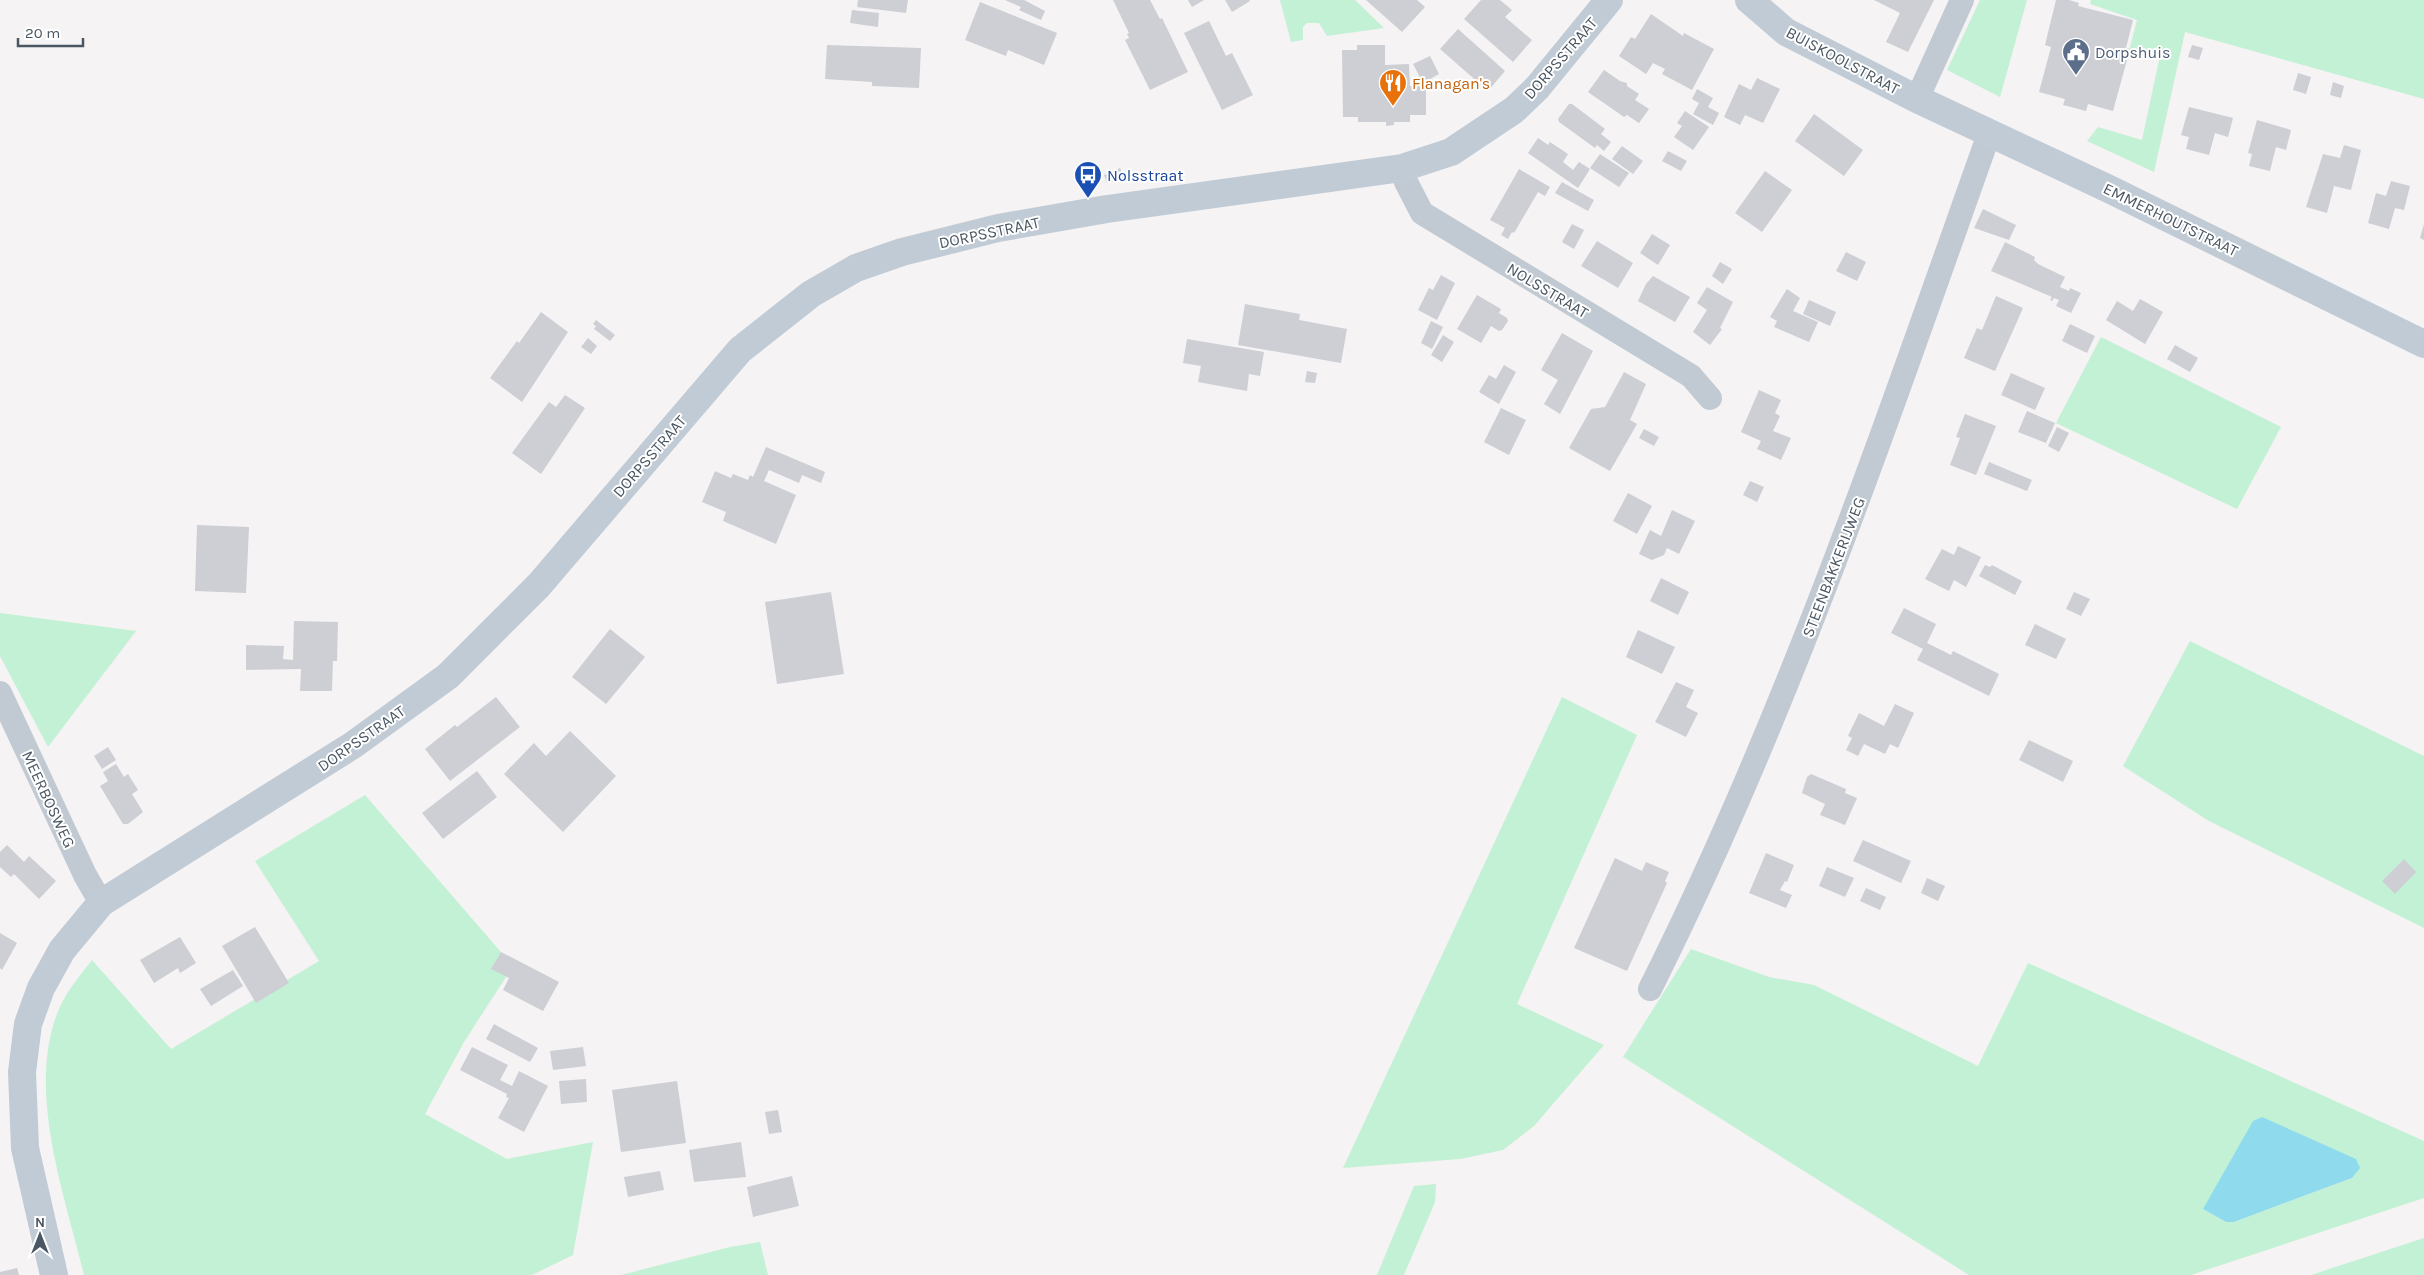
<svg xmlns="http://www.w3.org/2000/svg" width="2424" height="1275" font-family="Karla,sans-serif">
<rect width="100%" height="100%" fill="#f5f3f3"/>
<g fill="#c3f1d5" fill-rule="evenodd">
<path d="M 1280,0 L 1355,0 L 1384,28 L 1327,36 L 1319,23 L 1307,23 L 1303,27 L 1303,40 L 1291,42 Z"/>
<path d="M 1980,0 L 2027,0 L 2000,97 L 1947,70 Z"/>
<path d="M 2091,0 L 2424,0 L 2424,99 L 2185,32 L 2154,172 L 2087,141 L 2098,127 L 2142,140 L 2159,60 L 2129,51 L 2137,20 L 2090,4 Z"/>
<path d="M 2101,337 L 2281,427 L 2237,509 L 2056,423 Z"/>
<path d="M 0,613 L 136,631 L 48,747 L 0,656 Z"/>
<path d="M 2190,641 L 2424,756 L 2424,928 L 2209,821 L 2123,766 Z"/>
<path d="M 1562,697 L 1637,735 L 1517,1004 L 1604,1045 L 1534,1126 L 1503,1150 L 1460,1159 L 1343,1168 Z"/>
<path d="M 365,795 L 513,966 L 464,1042 L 425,1114 L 507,1159 L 593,1142 L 573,1255 L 532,1275 L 84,1275 C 65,1196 27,1093 57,1014 C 64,994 79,977 92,960 L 171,1049 L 319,961 L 255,861 Z"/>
<path d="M 1691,949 L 1769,977 L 1814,985 L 1978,1066 L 2028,963 L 2424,1141 L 2424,1198 L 2191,1275 L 1969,1275 L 1623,1057 ZM 2352,1178 L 2234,1222 L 2226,1222 L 2203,1209 Z"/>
<path d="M 1436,1184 L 1435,1202 L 1404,1275 L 1377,1275 L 1414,1186 Z"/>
<path d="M 2424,1238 L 2424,1275 L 2311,1275 Z"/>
<path d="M 760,1242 L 768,1275 L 621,1275 L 730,1247 Z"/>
</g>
<path fill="#90daee" d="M 2262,1117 L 2356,1159 L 2360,1168 L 2352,1178 L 2234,1222 L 2226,1222 L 2203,1209 L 2253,1121 Z"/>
<g fill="#cdcfd5">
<path d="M 858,0 L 908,0 L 906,13 L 857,7 Z"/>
<path d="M 1005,0 L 1024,0 L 1045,11 L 1041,20 L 1019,10 L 1021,7 Z"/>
<path d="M 1113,0 L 1150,0 L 1160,19 L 1162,18 L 1188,72 L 1150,90 L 1125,40 L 1129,38 L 1127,34 L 1129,33 Z"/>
<path d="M 1188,0 L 1204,0 L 1192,7 Z"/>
<path d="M 1225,0 L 1249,0 L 1250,1 L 1232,12 Z"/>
<path d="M 1366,0 L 1417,0 L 1425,7 L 1402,32 Z"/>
<path d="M 1481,0 L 1500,0 L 1512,10 L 1505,17 L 1532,40 L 1513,62 L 1464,19 Z"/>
<path d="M 1874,0 L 1934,0 L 1908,52 L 1886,42 L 1900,13 Z"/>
<path d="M 2056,0 L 2069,0 L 2079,3 L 2078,6 L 2133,20 L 2126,48 L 2130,49 L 2113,111 L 2088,104 L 2086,111 L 2071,107 L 2063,105 L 2065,99 L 2039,92 L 2051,47 L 2045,45 Z"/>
<path d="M 980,2 L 1057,33 L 1044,65 L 1008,50 L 1006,56 L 965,40 Z"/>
<path d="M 852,10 L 879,13 L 878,27 L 850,23 Z"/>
<path d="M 1651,14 L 1683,36 L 1684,33 L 1714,49 L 1692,90 L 1662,74 L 1665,69 L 1653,63 L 1646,74 L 1619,56 L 1631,37 L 1635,39 Z"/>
<path d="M 1209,21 L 1226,56 L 1232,53 L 1253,95 L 1222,110 L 1184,33 Z"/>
<path d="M 1458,29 L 1505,71 L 1488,91 L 1440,49 Z"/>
<path d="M 827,45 L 921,48 L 919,88 L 872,86 L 872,82 L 825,79 Z"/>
<path d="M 1357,45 L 1385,45 L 1385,65 L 1409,64 L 1410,86 L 1426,86 L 1426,115 L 1410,115 L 1410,122 L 1394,122 L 1394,125 L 1386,126 L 1386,122 L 1358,122 L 1358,117 L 1343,117 L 1342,50 L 1357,50 Z"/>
<path d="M 2192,45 L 2203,48 L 2199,60 L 2188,57 Z"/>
<path d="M 1430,56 L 1439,74 L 1423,83 L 1413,64 Z"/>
<path d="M 1604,70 L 1620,81 L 1627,83 L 1627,86 L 1639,94 L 1635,100 L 1649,109 L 1639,123 L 1627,115 L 1624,117 L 1588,92 Z"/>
<path d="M 2298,73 L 2311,77 L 2306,94 L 2293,90 Z"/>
<path d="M 1757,78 L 1780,89 L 1763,123 L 1745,115 L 1740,125 L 1724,117 L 1739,84 L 1751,90 Z"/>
<path d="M 2333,82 L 2344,86 L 2341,98 L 2330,95 Z"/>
<path d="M 1697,89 L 1713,98 L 1708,107 L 1719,113 L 1713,125 L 1693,114 L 1699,103 L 1692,99 Z"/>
<path d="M 1569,104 L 1572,104 L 1605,129 L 1601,134 L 1611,142 L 1604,151 L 1597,145 L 1595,148 L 1559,122 L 1558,119 Z"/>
<path d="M 2189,107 L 2233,118 L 2228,137 L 2215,133 L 2209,155 L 2186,149 L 2189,137 L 2181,135 Z"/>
<path d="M 1685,111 L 1709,127 L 1693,150 L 1674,137 L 1682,126 L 1677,123 Z"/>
<path d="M 1814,114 L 1863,150 L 1844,176 L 1795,141 Z"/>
<path d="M 2257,120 L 2291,130 L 2286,150 L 2276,147 L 2270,171 L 2249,166 L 2252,154 L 2248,153 Z"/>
<path d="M 1538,138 L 1548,145 L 1550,142 L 1568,154 L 1563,162 L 1573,170 L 1579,162 L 1590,169 L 1578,188 L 1528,153 Z"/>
<path d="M 2344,145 L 2361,150 L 2351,190 L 2334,186 L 2327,213 L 2306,207 L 2323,154 L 2340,158 Z"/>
<path d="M 1622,146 L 1643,161 L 1633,174 L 1612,159 Z"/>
<path d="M 1668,151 L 1687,161 L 1681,171 L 1662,161 Z"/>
<path d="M 1600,154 L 1629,173 L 1619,187 L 1590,168 Z"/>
<path d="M 1120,168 L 1124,177 L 1107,183 L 1104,175 Z"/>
<path d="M 1519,169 L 1550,187 L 1545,196 L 1538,192 L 1514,233 L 1512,232 L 1508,239 L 1501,235 L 1505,228 L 1490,220 Z"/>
<path d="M 1765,171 L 1792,190 L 1762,232 L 1735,213 Z"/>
<path d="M 2391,181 L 2410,186 L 2404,210 L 2395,208 L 2389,229 L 2368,223 L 2376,193 L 2386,196 Z"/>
<path d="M 1562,182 L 1594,200 L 1588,211 L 1555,193 Z"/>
<path d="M 1983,209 L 2016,225 L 2009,240 L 1974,228 Z"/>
<path d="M 1572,224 L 1584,230 L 1574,249 L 1562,242 Z"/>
<path d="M 2424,224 L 2424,240 L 2420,238 Z"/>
<path d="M 1652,234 L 1670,245 L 1658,265 L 1640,253 Z"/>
<path d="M 1597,241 L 1633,263 L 1618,288 L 1581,266 Z"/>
<path d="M 2005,242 L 2035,257 L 2034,260 L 2038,264 L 2065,277 L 2060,287 L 2069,291 L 2070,288 L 2081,293 L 2071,313 L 2056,306 L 2059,300 L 2054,298 L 2052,301 L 2050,300 L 2052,297 L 1991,271 Z"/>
<path d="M 1846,252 L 1866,262 L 1857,281 L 1836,271 Z"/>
<path d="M 1720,262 L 1732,269 L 1723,284 L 1712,276 Z"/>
<path d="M 1441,275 L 1455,283 L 1437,320 L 1418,310 L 1429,288 L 1433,290 Z"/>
<path d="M 1653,276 L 1690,297 L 1675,322 L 1638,301 L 1646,284 Z"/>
<path d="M 1707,287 L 1733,302 L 1720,328 L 1722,329 L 1710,345 L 1693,332 L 1707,310 L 1697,303 Z"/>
<path d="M 1787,289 L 1800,298 L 1793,311 L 1818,322 L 1809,342 L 1774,327 L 1777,321 L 1770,317 Z"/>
<path d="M 1477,295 L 1501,309 L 1499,313 L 1507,318 L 1508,321 L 1502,330 L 1499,331 L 1491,326 L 1481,343 L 1457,329 Z"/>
<path d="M 1996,296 L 2023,308 L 1995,371 L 1964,358 L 1977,328 L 1982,330 Z"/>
<path d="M 2140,299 L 2163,312 L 2145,344 L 2106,320 L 2117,301 L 2133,311 Z"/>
<path d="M 1809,300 L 1836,312 L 1830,326 L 1803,314 Z"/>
<path d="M 1245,304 L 1300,314 L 1299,320 L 1347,329 L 1341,363 L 1238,345 Z"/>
<path d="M 541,312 L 568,332 L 522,402 L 490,378 L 517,341 L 519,343 Z"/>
<path d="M 596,320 L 615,335 L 610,341 L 594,329 L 596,326 L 593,324 Z"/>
<path d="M 1431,321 L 1443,327 L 1432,349 L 1421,343 Z"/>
<path d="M 2070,324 L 2095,336 L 2087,353 L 2062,341 Z"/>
<path d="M 1562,333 L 1593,351 L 1560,414 L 1544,404 L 1558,380 L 1541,370 Z"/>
<path d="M 1443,335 L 1454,342 L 1442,362 L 1431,355 Z"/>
<path d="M 588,338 L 597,346 L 591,354 L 581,347 Z"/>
<path d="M 1187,339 L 1264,352 L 1260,376 L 1249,374 L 1247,391 L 1198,382 L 1201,366 L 1183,363 Z"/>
<path d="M 2175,345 L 2198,358 L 2190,372 L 2167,359 Z"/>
<path d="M 1504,365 L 1516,372 L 1499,404 L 1479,392 L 1489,375 L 1496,379 Z"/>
<path d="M 1307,371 L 1317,373 L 1315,383 L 1305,382 Z"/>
<path d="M 1624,372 L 1646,384 L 1630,420 L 1637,424 L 1610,471 L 1569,448 L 1591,409 L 1605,407 Z"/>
<path d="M 2011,373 L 2045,388 L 2035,410 L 2001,395 Z"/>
<path d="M 1759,390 L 1781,400 L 1775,413 L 1780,416 L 1773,431 L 1791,438 L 1781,460 L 1757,449 L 1761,441 L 1741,432 Z"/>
<path d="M 565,395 L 585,408 L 541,474 L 512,453 L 549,402 L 556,407 Z"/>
<path d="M 1501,408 L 1526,420 L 1509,455 L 1484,442 Z"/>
<path d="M 2027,411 L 2055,423 L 2046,443 L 2018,432 Z"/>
<path d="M 1965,414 L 1996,426 L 1976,475 L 1950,465 L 1960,438 L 1956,437 Z"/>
<path d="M 2057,427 L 2069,433 L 2059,452 L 2048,446 Z"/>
<path d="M 1644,429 L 1659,437 L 1654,446 L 1639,438 Z"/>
<path d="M 766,447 L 825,472 L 821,483 L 802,475 L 799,483 L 769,470 L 764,481 L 796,495 L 776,544 L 723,521 L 726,512 L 702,502 L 715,471 L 731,478 L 733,474 L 748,480 L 750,475 L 753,477 Z"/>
<path d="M 1989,462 L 2032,480 L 2027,491 L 1984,474 Z"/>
<path d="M 1750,481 L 1764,487 L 1757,502 L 1743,495 Z"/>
<path d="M 1628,493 L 1652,506 L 1637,534 L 1613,521 Z"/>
<path d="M 1672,510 L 1695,521 L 1679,554 L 1667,548 L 1664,555 L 1652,560 L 1639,554 L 1650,530 L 1661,536 Z"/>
<path d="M 197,525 L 249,527 L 246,593 L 195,591 Z"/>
<path d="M 1958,546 L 1981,557 L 1966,587 L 1954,580 L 1949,591 L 1925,579 L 1942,549 L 1954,555 Z"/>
<path d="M 1985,565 L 1990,567 L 1992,565 L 2022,581 L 2015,595 L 1979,576 Z"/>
<path d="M 1661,578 L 1689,592 L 1678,615 L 1650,601 Z"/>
<path d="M 831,592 L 844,674 L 777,684 L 765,602 Z"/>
<path d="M 2074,592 L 2090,599 L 2081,616 L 2066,609 Z"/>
<path d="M 1904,608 L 1936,624 L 1927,643 L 1951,655 L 1953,651 L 1999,674 L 1989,696 L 1917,660 L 1923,649 L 1891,633 Z"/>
<path d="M 294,621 L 338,622 L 337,661 L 333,661 L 332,691 L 300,691 L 301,669 L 246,670 L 246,645 L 284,646 L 283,659 L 293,660 Z"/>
<path d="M 2035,624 L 2066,639 L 2056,659 L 2025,645 Z"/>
<path d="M 610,629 L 645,657 L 606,704 L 572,677 Z"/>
<path d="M 1638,630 L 1675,647 L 1662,674 L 1626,657 Z"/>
<path d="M 1676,682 L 1694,690 L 1686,707 L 1698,713 L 1686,737 L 1655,722 Z"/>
<path d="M 496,697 L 520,727 L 450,781 L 425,749 L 455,725 L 457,727 Z"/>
<path d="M 1895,704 L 1914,713 L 1898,748 L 1890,744 L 1885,754 L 1864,744 L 1858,756 L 1846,750 L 1852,738 L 1848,736 L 1859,713 L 1884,726 Z"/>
<path d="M 570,731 L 616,776 L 563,832 L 504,774 L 534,743 L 546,756 Z"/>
<path d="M 2029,740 L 2073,761 L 2063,782 L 2019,760 Z"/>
<path d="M 108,747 L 116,760 L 102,769 L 94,756 Z"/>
<path d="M 116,764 L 124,777 L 128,774 L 138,790 L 132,794 L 143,812 L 128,824 L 123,824 L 100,786 L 108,781 L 103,772 Z"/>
<path d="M 477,771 L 497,797 L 443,839 L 422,813 Z"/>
<path d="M 1811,774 L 1846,789 L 1845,793 L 1857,798 L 1845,825 L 1820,815 L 1825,804 L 1802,793 L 1807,777 Z"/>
<path d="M 1863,840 L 1911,861 L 1901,883 L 1853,861 Z"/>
<path d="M 7,845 L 24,862 L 29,856 L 56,881 L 39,899 L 14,874 L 11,877 L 0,867 L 0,852 Z"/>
<path d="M 1766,853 L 1794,865 L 1787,882 L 1785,881 L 1780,890 L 1792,895 L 1786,908 L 1749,893 Z"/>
<path d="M 1615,858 L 1642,871 L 1646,862 L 1669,872 L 1665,881 L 1667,883 L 1627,971 L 1574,948 Z"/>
<path d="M 2404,859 L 2416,872 L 2395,894 L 2382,881 Z"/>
<path d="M 1827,867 L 1854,878 L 1845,897 L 1819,886 Z"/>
<path d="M 1927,878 L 1945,886 L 1938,901 L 1921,893 Z"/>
<path d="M 1866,888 L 1886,897 L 1880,910 L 1860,901 Z"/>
<path d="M 255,927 L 289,983 L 256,1003 L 222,946 Z"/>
<path d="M 0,933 L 17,943 L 2,970 L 0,968 Z"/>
<path d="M 180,937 L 196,963 L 180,973 L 178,968 L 154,983 L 140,960 Z"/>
<path d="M 501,952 L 559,982 L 543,1011 L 503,990 L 509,978 L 491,969 Z"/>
<path d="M 233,970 L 243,986 L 211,1006 L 200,989 Z"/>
<path d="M 494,1024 L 538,1048 L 530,1062 L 486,1039 Z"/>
<path d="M 472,1047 L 508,1065 L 500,1080 L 512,1086 L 519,1071 L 548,1086 L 524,1132 L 498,1118 L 509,1098 L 506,1097 L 507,1094 L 460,1070 Z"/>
<path d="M 583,1047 L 586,1066 L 553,1070 L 550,1051 Z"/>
<path d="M 586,1079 L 587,1102 L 561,1104 L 559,1081 Z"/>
<path d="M 677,1081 L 686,1143 L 621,1152 L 612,1090 Z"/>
<path d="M 778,1110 L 782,1132 L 769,1134 L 765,1112 Z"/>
<path d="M 741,1142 L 746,1177 L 694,1182 L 689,1150 Z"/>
<path d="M 660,1171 L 664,1190 L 628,1197 L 624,1177 Z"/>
<path d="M 792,1176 L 799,1206 L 753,1217 L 747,1187 Z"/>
<path d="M 17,1268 L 19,1275 L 0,1275 L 0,1272 Z"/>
</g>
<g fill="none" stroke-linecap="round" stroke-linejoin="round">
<g stroke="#c1cad2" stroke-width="24">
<path d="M 1917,99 L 1962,0"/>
<path d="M 1402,168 L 1406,182 L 1422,213 L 1691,376 L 1710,398"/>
<path d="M 0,693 L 85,875 L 101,903"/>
<path d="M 1650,989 C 1788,714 1886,423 1989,134"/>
</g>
<g stroke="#c1cbd6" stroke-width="28">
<path d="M 1749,0 L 1786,32 L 1917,99 L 2109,189 L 2424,344"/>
<path d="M 54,1275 L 25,1148 L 22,1072 L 28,1024 L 41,988 L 62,950 L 101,903 L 353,745 L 448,676 L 539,585 L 740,350 L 811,294 L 856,268 L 902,252 L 998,228 L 1107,209 L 1402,168 L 1451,152 L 1514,110 L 1537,88 L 1609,0"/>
</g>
</g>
<defs>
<symbol id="civic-pin" viewBox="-11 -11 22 30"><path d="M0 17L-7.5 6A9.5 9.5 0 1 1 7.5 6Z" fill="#5c6f8a" stroke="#fff"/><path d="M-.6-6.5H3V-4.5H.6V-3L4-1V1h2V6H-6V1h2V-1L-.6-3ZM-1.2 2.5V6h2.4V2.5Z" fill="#fff"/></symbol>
<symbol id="restaurant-pin" viewBox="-11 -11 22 30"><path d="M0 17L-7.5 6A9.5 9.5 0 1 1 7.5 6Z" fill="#e8710a" stroke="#fff"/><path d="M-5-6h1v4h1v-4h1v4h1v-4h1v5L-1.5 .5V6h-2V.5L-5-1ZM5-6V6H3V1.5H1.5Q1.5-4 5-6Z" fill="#fff"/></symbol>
<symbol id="bus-pin" viewBox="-11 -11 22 30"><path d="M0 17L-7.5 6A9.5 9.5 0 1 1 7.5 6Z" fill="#1a4fb4" stroke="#fff"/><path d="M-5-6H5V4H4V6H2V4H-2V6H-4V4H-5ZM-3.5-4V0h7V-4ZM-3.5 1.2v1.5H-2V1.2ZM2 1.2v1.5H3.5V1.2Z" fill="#fff"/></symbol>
</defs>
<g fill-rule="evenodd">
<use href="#civic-pin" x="2060" y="36" width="32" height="43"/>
<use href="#restaurant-pin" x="1377" y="67" width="32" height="43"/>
<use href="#bus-pin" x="1072" y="159" width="32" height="43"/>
</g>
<g text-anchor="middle" stroke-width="4" stroke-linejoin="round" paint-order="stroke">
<g font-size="16" fill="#4e5e75" stroke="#fff" text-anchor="start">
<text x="2095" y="58">Dorpshuis</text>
</g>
<g font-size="16" fill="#4a5661" stroke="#fff">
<text transform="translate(1560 58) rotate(-49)" y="6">DORPSSTRAAT</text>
<text transform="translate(1843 60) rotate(28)" y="6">BUISKOOLSTRAAT</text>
<text transform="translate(2171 219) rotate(26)" y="6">EMMERHOUTSTRAAT</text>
<text transform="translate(989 232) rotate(-12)" y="6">DORPSSTRAAT</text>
<text transform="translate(1548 290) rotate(31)" y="6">NOLSSTRAAT</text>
<text transform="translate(649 456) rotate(-49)" y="6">DORPSSTRAAT</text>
<text transform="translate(1833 567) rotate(-69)" y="6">STEENBAKKERIJWEG</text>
<text transform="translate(361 738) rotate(-35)" y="6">DORPSSTRAAT</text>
<text transform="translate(49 799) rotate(65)" y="6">MEERBOSWEG</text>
</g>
<g font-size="16" fill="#c56008" stroke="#fff" text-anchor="start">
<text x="1412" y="89">Flanagan's</text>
</g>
<g font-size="16" fill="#164399" stroke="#fff" text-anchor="start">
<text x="1107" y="181">Nolsstraat</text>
</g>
</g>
<g transform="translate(40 1235)" stroke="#ffffff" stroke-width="4" paint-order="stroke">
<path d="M0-4L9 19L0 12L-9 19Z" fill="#4a5661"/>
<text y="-8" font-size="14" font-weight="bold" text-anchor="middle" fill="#4a5661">N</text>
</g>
<path d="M18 38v8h65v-8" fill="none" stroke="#4a5661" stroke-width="2.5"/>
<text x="25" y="38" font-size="15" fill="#4a5661" stroke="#ffffff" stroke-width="4" paint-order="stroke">20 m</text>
</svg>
